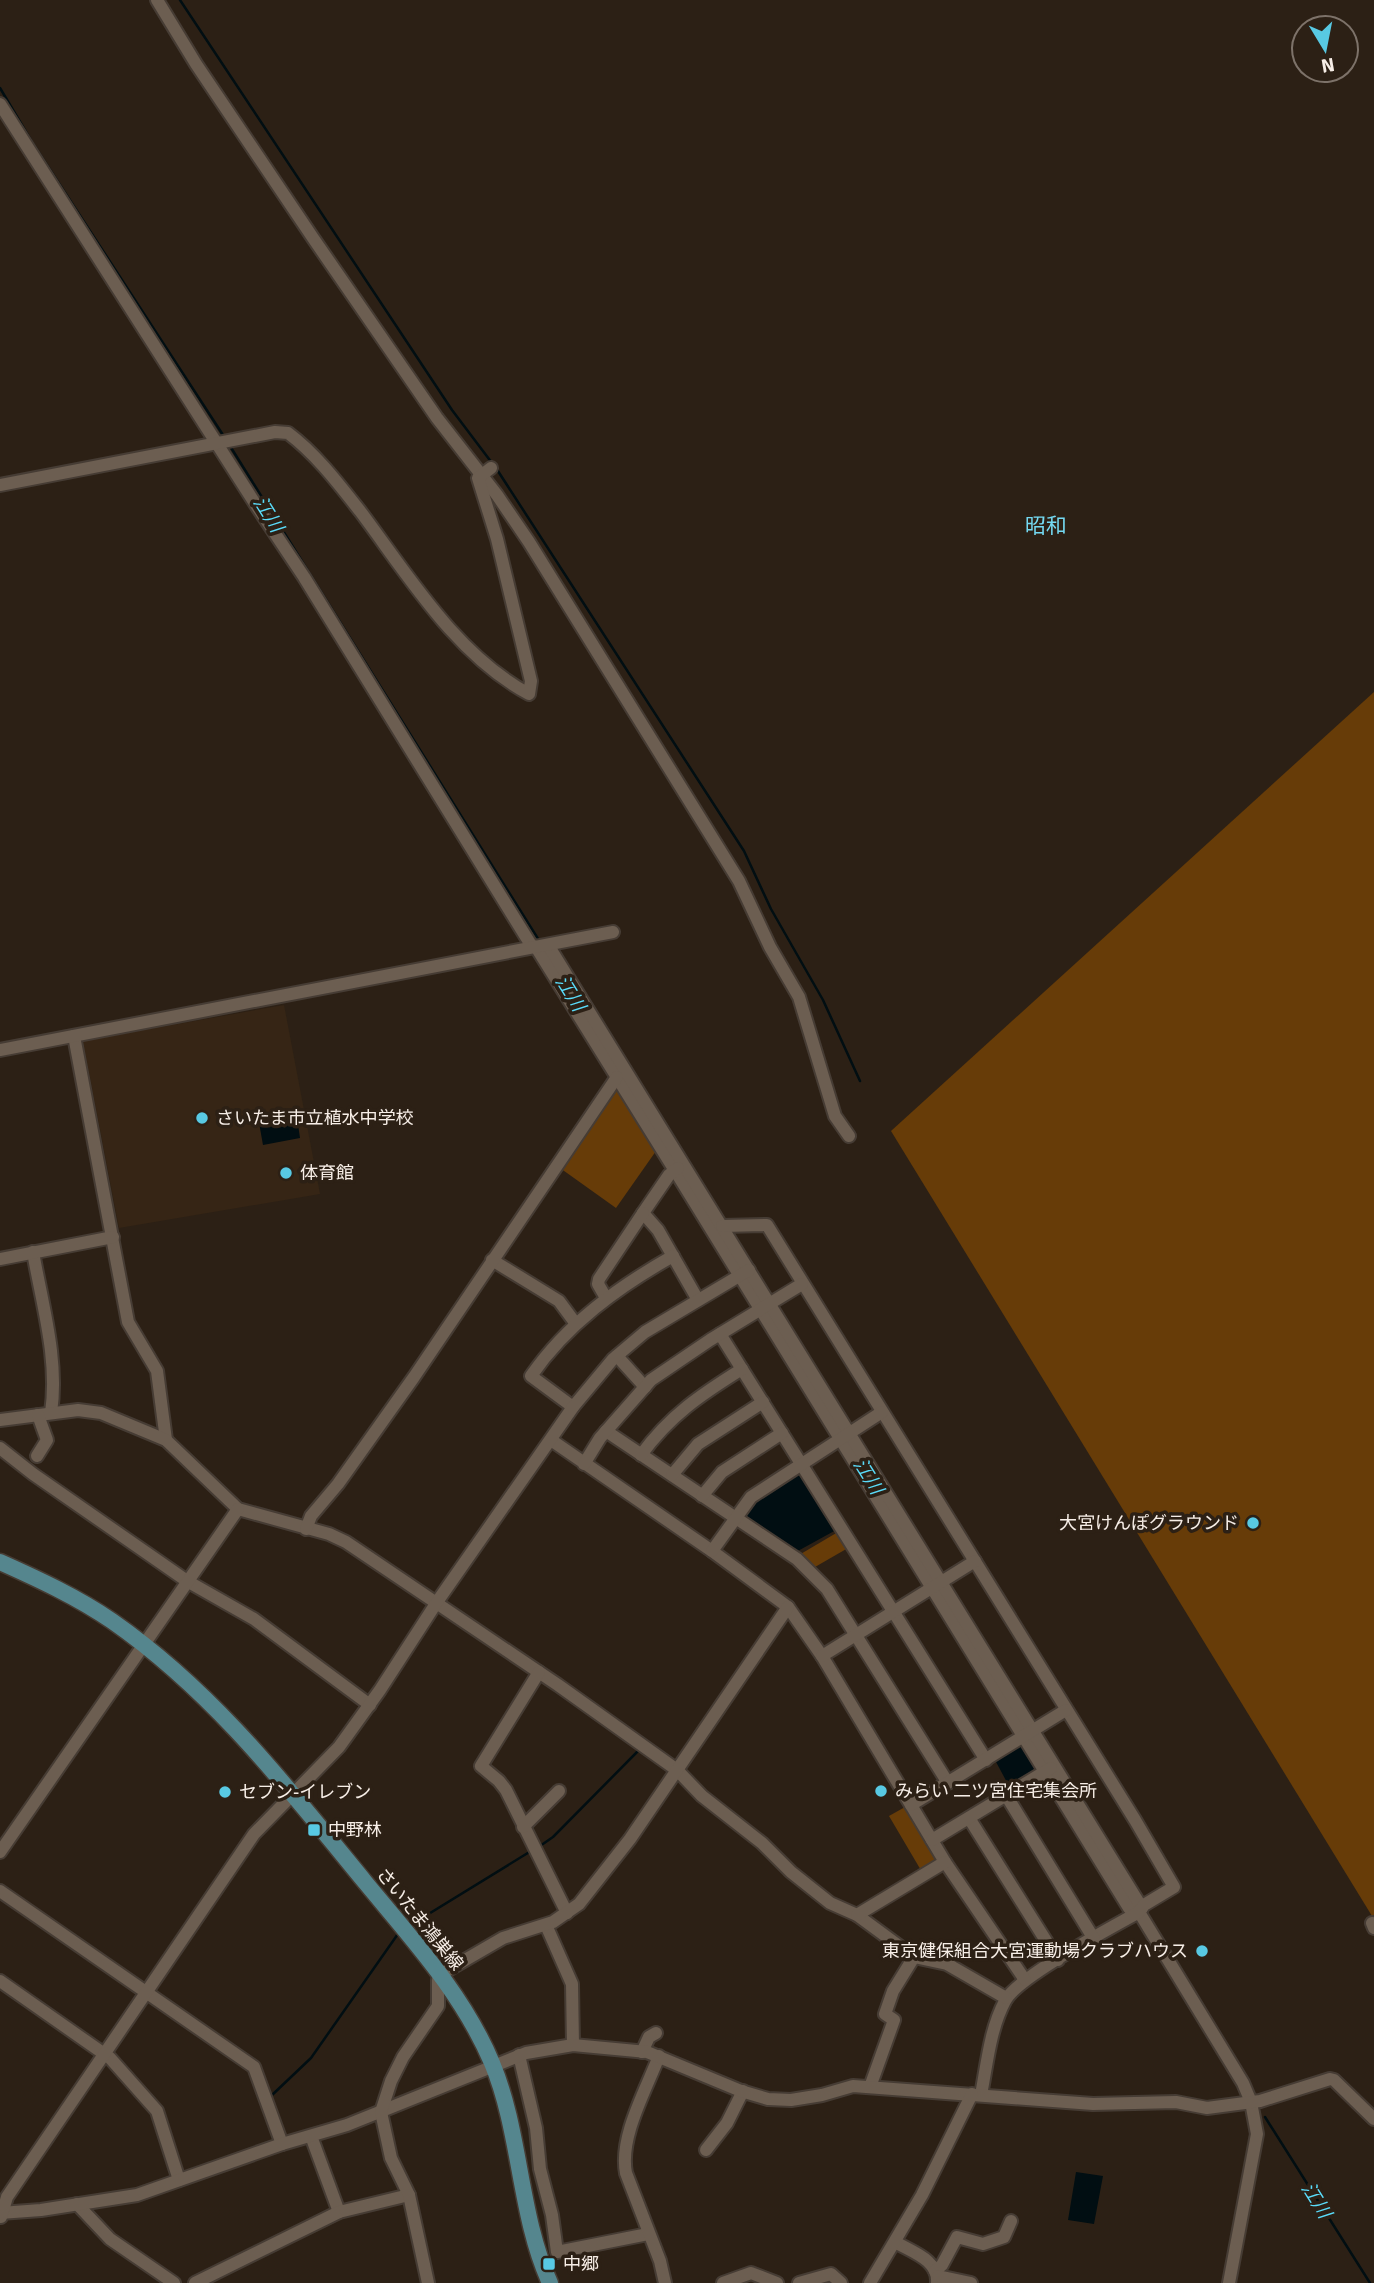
<svg xmlns="http://www.w3.org/2000/svg" width="1374" height="2283" font-family="Signika,'Noto Sans JP',sans-serif">
<rect width="100%" height="100%" fill="#2c2015"/>
<path fill="#362515" d="M 284,1005 L 320,1194 L 119,1228 L 83,1041 Z"/>
<g fill="#673c08">
<path d="M 1374,692 L 1374,1915 L 1372,1916 L 891,1131 Z"/>
<path d="M 616,1084 L 656,1151 L 616,1208 L 560,1168 Z"/>
<path d="M 838,1532 L 848,1548 L 815,1567 L 799,1555 Z"/>
<path d="M 905,1807 L 939,1862 L 922,1872 L 889,1816 Z"/>
</g>
<g fill="#010e12">
<path d="M 296,1111 L 300,1138 L 263,1145 L 258,1117 Z"/>
<path d="M 800,1474 L 836,1530 L 796,1552 L 743,1517 L 754,1502 Z"/>
<path d="M 1021,1744 L 1039,1771 L 1010,1788 L 995,1760 Z"/>
<path d="M 1076,2172 L 1103,2176 L 1094,2224 L 1068,2220 Z"/>
</g>
<g fill="none" stroke-linecap="round" stroke-linejoin="round">
<g stroke="#010e12" stroke-width="2.5">
<path d="M 180,0 L 452,410 L 492,463"/>
<path d="M 0,88 L 32,142 L 225,438"/>
<path d="M 230,446 L 540,942"/>
<path d="M 496,468 L 744,851 L 771,909 L 823,1000 L 860,1081"/>
<path d="M 540,1846 L 553,1837 L 639,1750"/>
<path d="M 409,1926 L 531,1851"/>
<path d="M 271,2096 L 311,2058 L 400,1931"/>
<path d="M 1265,2117 L 1370,2283"/>
</g>
<defs>
<g id="minor">
<path d="M 157,0 L 196,64 L 313,238 L 437,418 L 497,495 L 529,542 L 739,881 L 770,947 L 799,997 L 835,1116 L 849,1136"/>
<path d="M 0,104 L 256,505 L 304,577 L 531,945 L 536,947 C 736,1266 930,1589 1129,1908 L 1139,1912 L 1243,2083 L 1251,2102 L 1257,2134 L 1229,2283"/>
<path d="M 0,485 L 275,432 L 288,433 C 316,454 338,483 360,511 C 408,575 456,655 529,694 L 531,681 L 497,539 L 478,478 L 491,468"/>
<path d="M 548,945 L 1142,1908"/>
<path d="M 74,1036 L 128,1322 L 157,1371 L 166,1440"/>
<path d="M 0,1050 L 613,932"/>
<path d="M 678,1168 L 669,1175 L 643,1213 L 658,1230 L 698,1300"/>
<path d="M 722,1226 L 767,1225 L 1135,1820 L 1174,1887 L 1144,1905 L 1139,1912 C 1111,1928 1017,1977 1005,2001 C 990,2029 987,2064 981,2095"/>
<path d="M 33,1252 C 42,1304 59,1360 51,1413"/>
<path d="M 0,1259 L 113,1237"/>
<path d="M 492,1260 L 559,1301 L 576,1324"/>
<path d="M 606,1298 L 598,1284 L 599,1279 L 643,1213"/>
<path d="M 720,1334 L 986,1760"/>
<path d="M 617,1356 L 645,1387"/>
<path d="M 573,1407 L 531,1376 C 567,1324 618,1287 673,1256"/>
<path d="M 0,1420 L 78,1410 L 101,1413 L 166,1440 L 238,1509 L 329,1534 L 346,1542 L 558,1685 L 677,1770 L 702,1796 L 762,1843 L 791,1872 L 830,1903 L 857,1915 L 914,1957 L 947,1964 L 1006,1998"/>
<path d="M 606,1431 L 797,1559 L 827,1589 L 948,1783"/>
<path d="M 551,1440 L 712,1551 L 788,1607 L 822,1656 L 945,1862 L 1025,1980"/>
<path d="M 0,1448 L 33,1474 L 187,1581 L 254,1619 L 370,1705"/>
<path d="M 641,1455 C 670,1415 702,1394 742,1369"/>
<path d="M 37,1456 L 47,1440 L 38,1415"/>
<path d="M 584,1464 L 600,1438 L 651,1380 L 710,1340 L 802,1284"/>
<path d="M 672,1475 L 698,1444 L 763,1402"/>
<path d="M 702,1496 L 722,1472 L 782,1433"/>
<path d="M 306,1529 L 311,1516 L 338,1484 L 414,1377 L 617,1077"/>
<path d="M 712,1551 L 751,1497 L 882,1412"/>
<path d="M 822,1656 L 975,1561"/>
<path d="M 539,1672 L 481,1766 L 499,1781 L 506,1790 L 567,1913"/>
<path d="M 1006,1795 L 1094,1939"/>
<path d="M 911,1805 L 1066,1710"/>
<path d="M 969,1818 L 1058,1960"/>
<path d="M 523,1827 L 559,1791"/>
<path d="M 932,1840 L 1051,1768"/>
<path d="M 0,1852 L 238,1509"/>
<path d="M 0,1891 L 254,2067 L 282,2144"/>
<path d="M 857,1915 L 945,1862"/>
<path d="M 1372,1923 L 1374,1928"/>
<path d="M 546,1925 L 572,1984 L 573,2045"/>
<path d="M 0,1981 L 110,2058 L 157,2111 L 179,2180"/>
<path d="M 642,2052 L 649,2037 L 656,2033"/>
<path d="M 519,2055 L 536,2128 L 540,2169 L 552,2215 L 557,2252 L 648,2234"/>
<path d="M 659,2056 C 646,2090 619,2137 626,2173 L 660,2261 L 665,2283"/>
<path d="M 870,2087 L 894,2020 L 885,2014 L 893,1991 L 914,1957"/>
<path d="M 311,2136 L 339,2212"/>
<path d="M 706,2150 L 727,2123 L 743,2091"/>
<path d="M 77,2204 L 110,2239 L 174,2283"/>
<path d="M 0,2213 L 41,2210 L 137,2195 L 282,2144 L 347,2125 L 526,2053 L 573,2045 L 647,2052 L 741,2091 L 768,2099 L 791,2100 L 822,2095 L 853,2086 L 1093,2104 L 1176,2102 L 1207,2108 L 1260,2101 L 1330,2079 L 1334,2080 L 1374,2119"/>
<path d="M 1,2217 L 7,2197 L 254,1834 L 339,1747 L 380,1690 L 437,1602 L 573,1407 L 613,1359 L 645,1332 L 749,1270"/>
<path d="M 895,2242 C 912,2252 939,2260 937,2283"/>
<path d="M 935,2271 L 942,2265 L 957,2237 L 983,2244 L 1004,2237 L 1011,2221"/>
<path d="M 938,2276 L 971,2283"/>
<path d="M 195,2283 L 339,2212 L 409,2195"/>
<path d="M 428,2283 L 409,2195 L 391,2158 L 381,2112 L 391,2081 L 403,2057 L 438,2006 L 438,1980 L 441,1974 L 503,1938 L 553,1922 L 579,1904 L 630,1839 L 788,1607"/>
<path d="M 723,2283 L 751,2273 L 777,2283"/>
<path d="M 799,2283 L 831,2274 L 841,2283"/>
<path d="M 870,2283 L 922,2195 L 972,2094"/>
</g>
<path id="major" d="M 0,1562 C 38,1579 77,1597 112,1621 C 214,1692 287,1787 365,1882 C 412,1939 463,1994 492,2063 C 521,2132 519,2216 550,2283"/>
</defs>
<use href="#minor" stroke="#463c34" stroke-width="16"/>
<use href="#major" stroke="#463c34" stroke-width="19"/>
<use href="#minor" stroke="#6c5e51" stroke-width="12"/>
<use href="#major" stroke="#55868e" stroke-width="16"/>
</g>
<g fill="#58c9e3" stroke="#2c2015" stroke-width="2.5">
<circle cx="202" cy="1118" r="7"/>
<circle cx="286" cy="1173" r="7"/>
<circle cx="1253" cy="1523" r="7"/>
<circle cx="881" cy="1791" r="7"/>
<circle cx="225" cy="1792" r="7"/>
<rect x="307" y="1823" width="14" height="14" rx="3.5"/>
<circle cx="1202" cy="1951" r="7"/>
<rect x="542" y="2257" width="14" height="14" rx="3.5"/>
</g>
<g text-anchor="middle" stroke-width="7" stroke-linejoin="round" paint-order="stroke">
<g font-size="18" fill="#f7eee7" stroke="#2c2015" text-anchor="start">
<text x="216" y="1124">さいたま市立植水中学校</text>
<text x="300" y="1179">体育館</text>
<text x="1239" y="1529" text-anchor="end">大宮けんぽグラウンド</text>
<text x="895" y="1797">みらい 二ツ宮住宅集会所</text>
<text x="239" y="1798">セブン-イレブン</text>
<text x="328" y="1836">中野林</text>
<text x="1188" y="1957" text-anchor="end">東京健保組合大宮運動場クラブハウス</text>
<text x="563" y="2270">中郷</text>
</g>
<g font-size="18" fill="#f7eee7" stroke="#2c2015">
<text transform="translate(420 1919) rotate(51)" y="6">さいたま鴻巣線</text>
</g>
<g font-size="19" font-style="italic" fill="#5adcfa" stroke="#2c2015">
<text transform="translate(269 514) rotate(58)" y="7">江川</text>
<text transform="translate(571 993) rotate(58)" y="7">江川</text>
<text transform="translate(869 1476) rotate(58)" y="7">江川</text>
<text transform="translate(1317 2200) rotate(58)" y="7">江川</text>
</g>
<g font-size="21" fill="#74d8f1" stroke="#2c2015">
<text x="1046" y="533">昭和</text>
</g>
</g>
<g transform="translate(1325 49) rotate(170)"><circle r="33" fill="#2c2015" stroke="#7d7269" stroke-width="2"/>
<path d="M0-5L12 26L0 18L-12 26Z" fill="#58c9e3"/>
<text y="-10" font-size="19" font-weight="bold" text-anchor="middle" fill="#f7eee7">N</text>
</g>
</svg>
